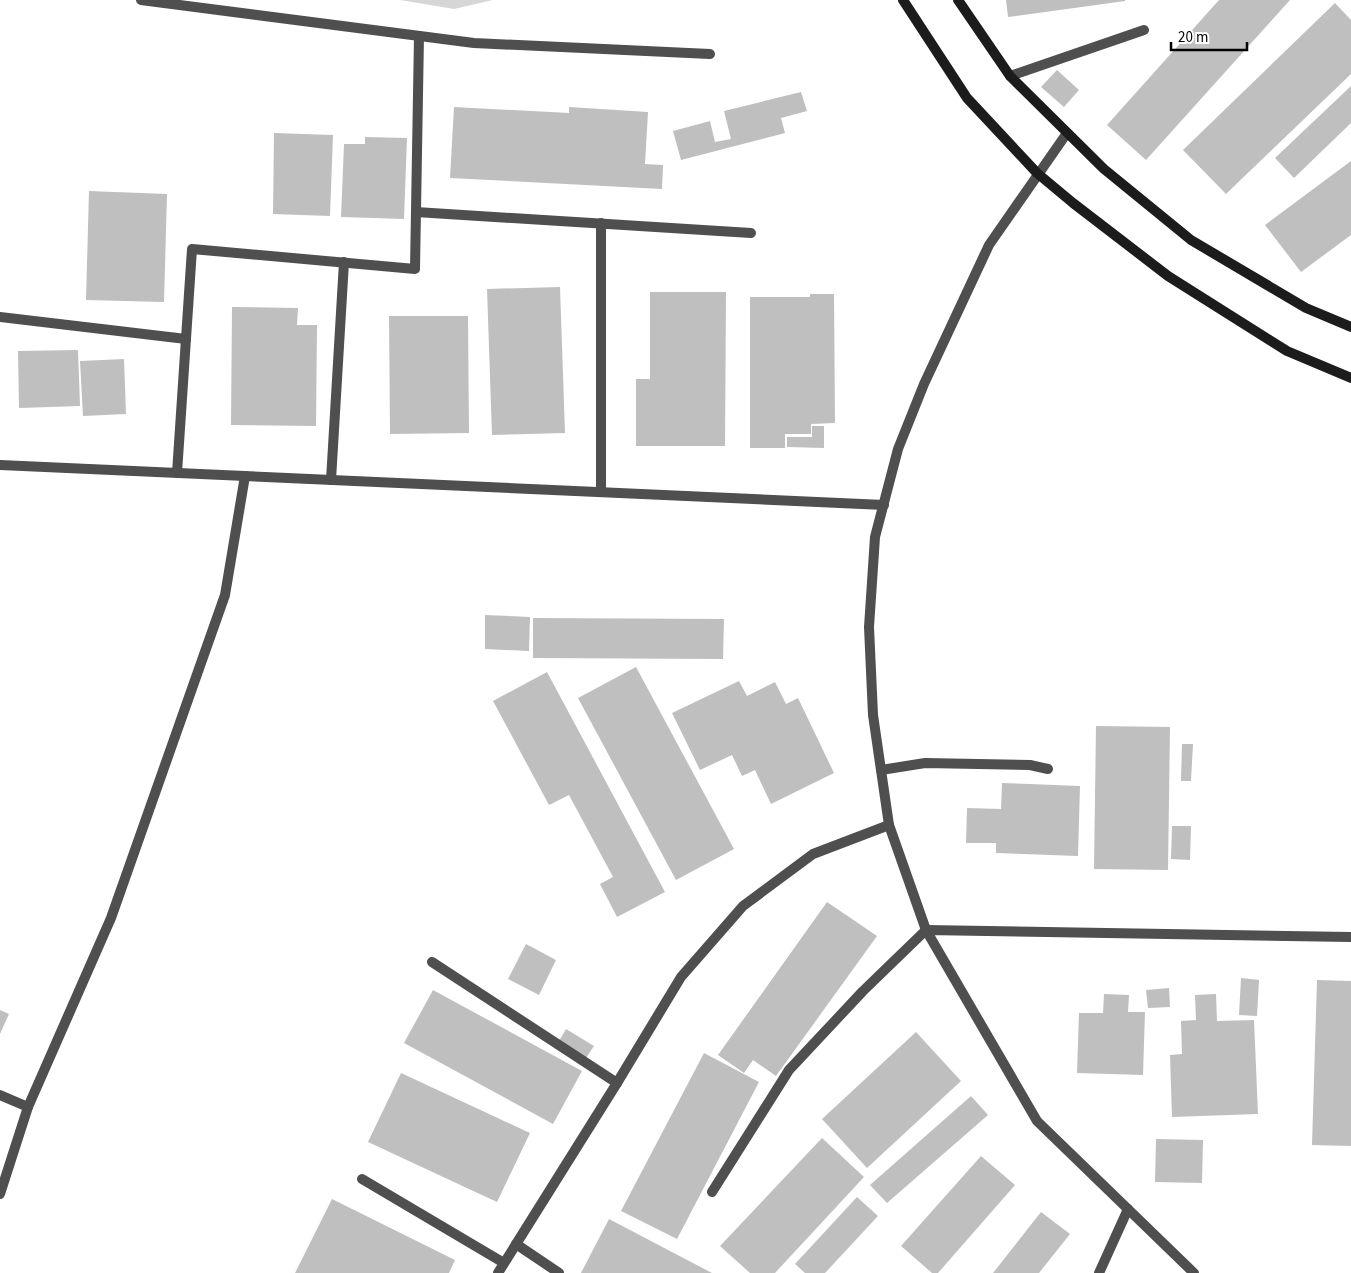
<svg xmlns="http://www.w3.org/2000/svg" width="1351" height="1273" font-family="'Source Sans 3',sans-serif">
<rect width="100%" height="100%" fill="#fff"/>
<path fill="#d6d6d6" d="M 400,0 L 493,0 L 454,9 Z"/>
<g fill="#bfbfbf">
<path d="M 1006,0 L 1125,0 L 1125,1 L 1008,17 Z"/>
<path d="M 1219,0 L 1290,0 L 1146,160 L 1107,125 Z"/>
<path d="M 1335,3 L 1351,20 L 1351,74 L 1226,194 L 1183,150 Z"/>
<path d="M 1057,70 L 1079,90 L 1064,107 L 1041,87 Z"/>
<path d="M 1351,86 L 1351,123 L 1294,178 L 1275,158 Z"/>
<path d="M 801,92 L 807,111 L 781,118 L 785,133 L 681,160 L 673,131 L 710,121 L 715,142 L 731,139 L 724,111 Z"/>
<path d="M 454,107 L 569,113 L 569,107 L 648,112 L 645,164 L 663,165 L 662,189 L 450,178 Z"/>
<path d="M 274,133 L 333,135 L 330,216 L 273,214 Z"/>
<path d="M 365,137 L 407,138 L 404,219 L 341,217 L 344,144 L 365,144 Z"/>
<path d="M 1351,161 L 1351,235 L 1301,272 L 1265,225 Z"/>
<path d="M 89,191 L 167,194 L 164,302 L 86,300 Z"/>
<path d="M 560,287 L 565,433 L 492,435 L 487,289 Z"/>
<path d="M 650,292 L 726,292 L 725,446 L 636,446 L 636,379 L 650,379 Z"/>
<path d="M 810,294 L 834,294 L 835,423 L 811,424 L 811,434 L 785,434 L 785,448 L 750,448 L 750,297 L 810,297 Z"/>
<path d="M 232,307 L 298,308 L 297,325 L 317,325 L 316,426 L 231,425 Z"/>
<path d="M 389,316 L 468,316 L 469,433 L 390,434 Z"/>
<path d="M 78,350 L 80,406 L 19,408 L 18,351 Z"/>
<path d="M 124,359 L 126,414 L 83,416 L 80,361 Z"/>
<path d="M 812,426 L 824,426 L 824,448 L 787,447 L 787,437 L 812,437 Z"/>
<path d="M 485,615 L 530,617 L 529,651 L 485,649 Z"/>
<path d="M 533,618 L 724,619 L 723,659 L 533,658 Z"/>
<path d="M 636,667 L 734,849 L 676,880 L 578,698 Z"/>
<path d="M 547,672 L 665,892 L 617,917 L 600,884 L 613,877 L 569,795 L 549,805 L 493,701 Z"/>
<path d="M 739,681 L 747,696 L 775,682 L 786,704 L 798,698 L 834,773 L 771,804 L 755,770 L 742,776 L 732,755 L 700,770 L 672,713 Z"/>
<path d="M 1096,726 L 1170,727 L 1168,870 L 1094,869 Z"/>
<path d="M 1182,744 L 1193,744 L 1191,781 L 1181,781 Z"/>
<path d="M 1002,783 L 1080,786 L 1078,856 L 996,853 L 996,843 L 966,843 L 967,808 L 1001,809 Z"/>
<path d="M 1172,826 L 1191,826 L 1190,860 L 1171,859 Z"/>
<path d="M 827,902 L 877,936 L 776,1076 L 753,1060 L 744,1073 L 718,1055 Z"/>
<path d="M 526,944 L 556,960 L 539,995 L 508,979 Z"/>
<path d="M 1241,978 L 1259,980 L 1257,1016 L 1239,1015 Z"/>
<path d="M 1317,980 L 1351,981 L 1351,1146 L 1312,1145 Z"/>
<path d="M 1169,988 L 1170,1007 L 1148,1008 L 1146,990 Z"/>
<path d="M 433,990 L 582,1071 L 553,1124 L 404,1043 Z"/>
<path d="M 1104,994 L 1129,995 L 1128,1012 L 1145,1012 L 1143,1075 L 1077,1073 L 1079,1013 L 1103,1013 Z"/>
<path d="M 1216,994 L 1217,1021 L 1254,1020 L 1258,1114 L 1172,1117 L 1170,1055 L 1182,1054 L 1181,1021 L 1196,1020 L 1195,995 Z"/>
<path d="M 0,1010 L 9,1014 L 0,1034 Z"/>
<path d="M 566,1029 L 594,1046 L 582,1064 L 555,1048 Z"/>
<path d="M 916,1032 L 961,1081 L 867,1168 L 822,1119 Z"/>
<path d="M 704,1053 L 759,1082 L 677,1239 L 621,1211 Z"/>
<path d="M 401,1073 L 530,1133 L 497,1202 L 368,1142 Z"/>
<path d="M 971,1096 L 988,1115 L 887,1203 L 870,1185 Z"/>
<path d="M 822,1138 L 864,1177 L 775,1273 L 750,1273 L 720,1246 Z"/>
<path d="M 1156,1139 L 1203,1140 L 1202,1183 L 1155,1182 Z"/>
<path d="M 981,1156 L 1015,1185 L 938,1273 L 932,1273 L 901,1246 Z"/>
<path d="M 857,1197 L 878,1216 L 825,1273 L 805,1273 L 795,1264 Z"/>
<path d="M 332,1199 L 455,1260 L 449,1273 L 295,1273 Z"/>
<path d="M 1041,1212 L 1070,1234 L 1039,1273 L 993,1273 Z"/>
<path d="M 609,1219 L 712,1273 L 581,1273 Z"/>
</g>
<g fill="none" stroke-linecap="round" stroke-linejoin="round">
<g stroke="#4f4f4f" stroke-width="10">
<path d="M 1010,76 L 1144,30"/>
<path d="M 881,770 L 925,763 L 1030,765 L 1048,769"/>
<path d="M 432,962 L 617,1083"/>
<path d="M 362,1179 L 504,1263"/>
<path d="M 516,1244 L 559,1273"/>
<path d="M 1099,1273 L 1128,1209"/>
</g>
<g stroke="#4f4f4f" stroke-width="10">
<path d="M 141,0 L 474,43 L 710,54"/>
<path d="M 1067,133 L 989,245 L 924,384 L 898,449 L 875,537 L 869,627 L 873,715 L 889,825 L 926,930 L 1037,1121 L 1194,1273"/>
<path d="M 416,212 L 751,233"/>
<path d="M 0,317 L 186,339"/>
<path d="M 0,465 L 884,505"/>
<path d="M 177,473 L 192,249 L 415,269 L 419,36"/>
<path d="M 331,480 L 344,262"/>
<path d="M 601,492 L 601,223"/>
<path d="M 0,1095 L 28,1107"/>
<path d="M 712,1192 L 789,1070 L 863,991 L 926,930 L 1351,937"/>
<path d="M 0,1194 L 28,1107 L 111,918 L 225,595 L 245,476"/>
<path d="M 498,1273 L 617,1083 L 681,977 L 743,906 L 813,854 L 889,825"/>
</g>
<g stroke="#1c1c1c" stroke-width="10">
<path d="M 903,0 L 967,98 L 1037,173 L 1073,203 L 1168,276 L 1287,351 L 1351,378"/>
<path d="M 958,0 L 1010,76 L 1104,169 L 1191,240 L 1306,308 L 1351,327"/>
</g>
</g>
<path d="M1171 42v8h76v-8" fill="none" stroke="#000000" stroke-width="2.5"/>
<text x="1178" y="42" font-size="15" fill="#000000" stroke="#ffffff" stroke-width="4" paint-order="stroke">20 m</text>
</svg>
